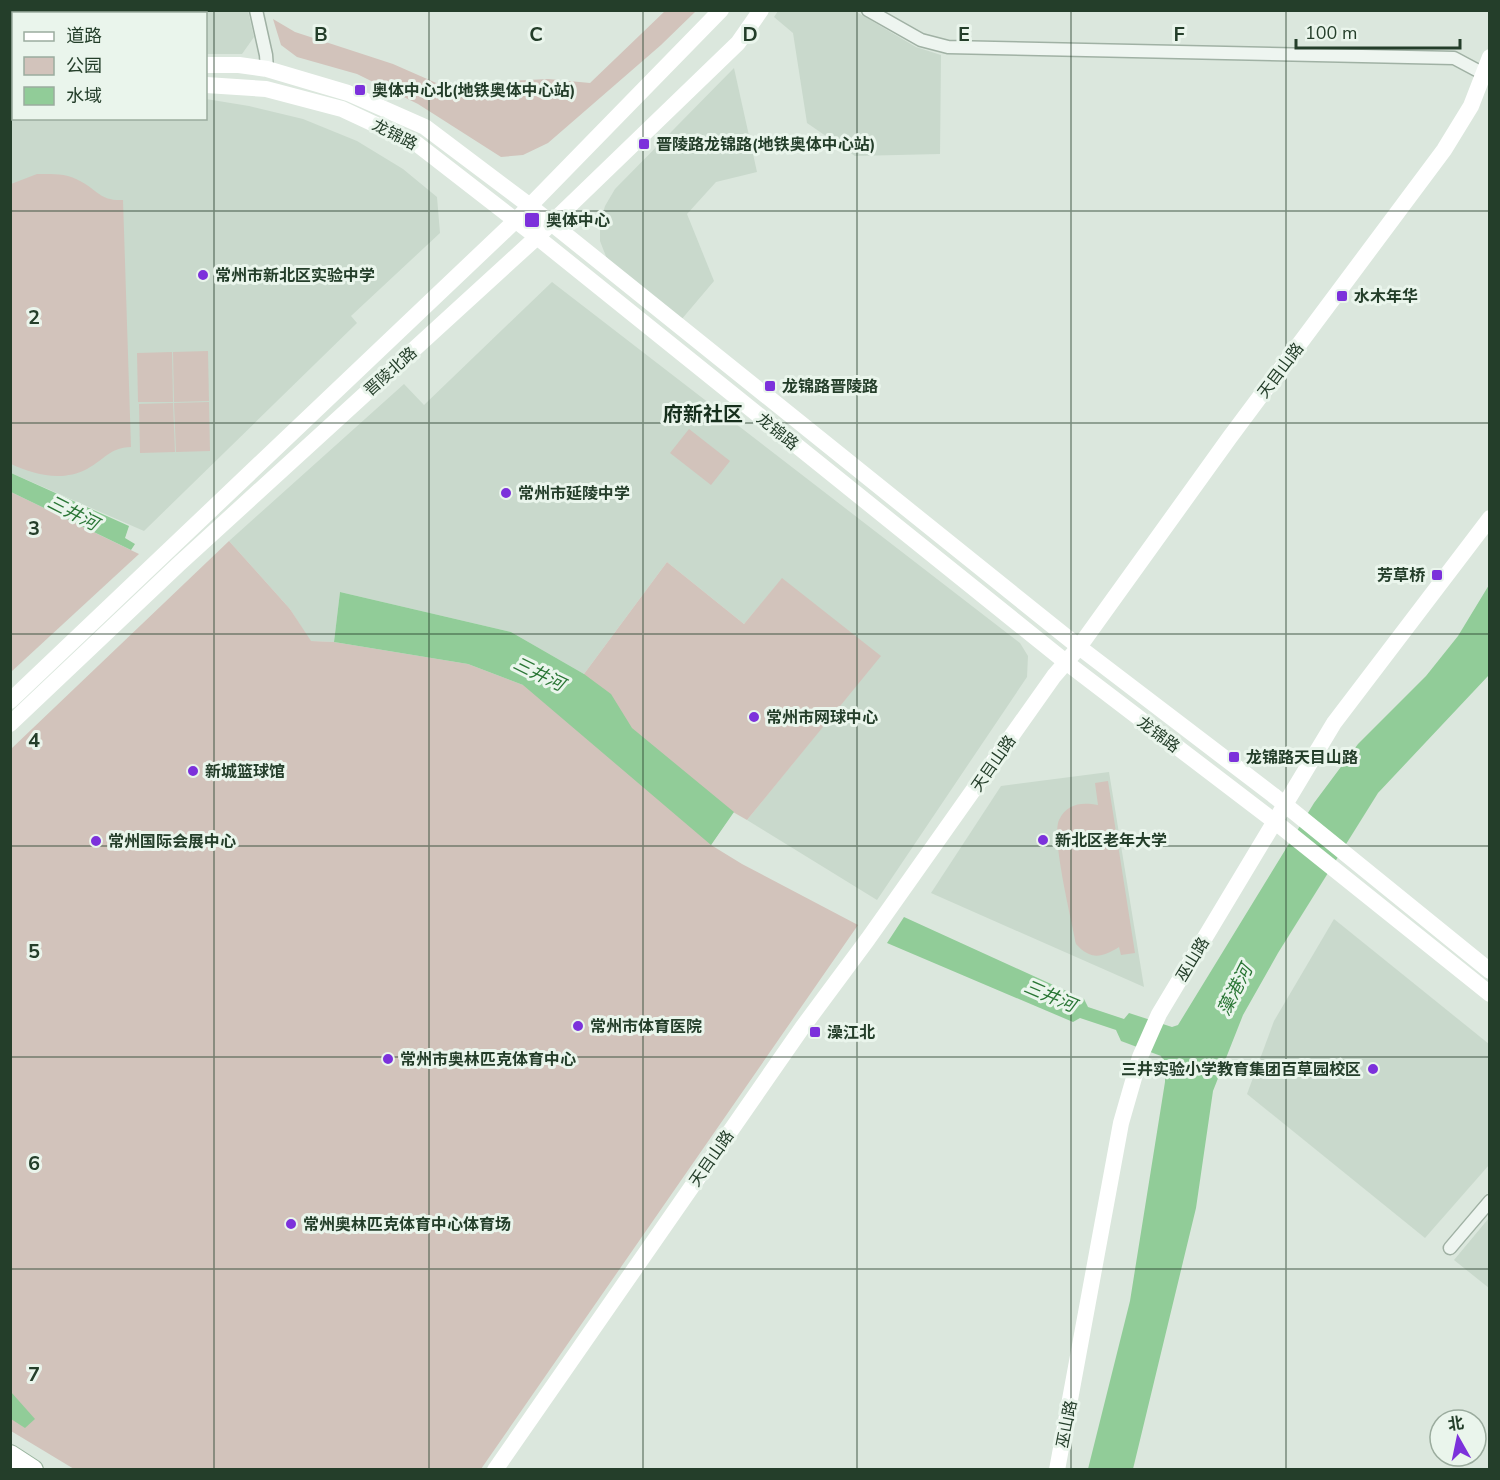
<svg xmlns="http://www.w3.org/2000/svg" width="1500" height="1480" font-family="'Nunito Sans','Noto Sans SC',sans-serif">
<rect width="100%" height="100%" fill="#dbe7dd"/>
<g fill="#c9d9cc">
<path d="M 10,11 L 74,10 L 74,11 L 73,13 L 14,14 L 13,55 L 11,55 Z"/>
<path d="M 99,11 L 248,11 L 254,37 L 242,54 L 206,54 L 206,14 L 99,14 Z"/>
<path d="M 778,11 L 855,11 L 916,47 L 941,55 L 940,154 L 855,156 L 807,123 L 793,33 L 774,17 Z"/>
<path d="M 734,68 L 757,172 L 716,182 L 687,214 L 714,281 L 681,320 L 607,259 L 600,241 L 600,223 L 605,206 L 615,189 Z"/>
<path d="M 206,99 L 249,106 L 303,119 L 357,141 L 403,169 L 437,197 L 440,233 L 351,316 L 357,323 L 144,531 L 11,473 L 11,101 L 13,101 L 14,118 L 206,118 Z"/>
<path d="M 552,282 L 1020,643 L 1028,656 L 1027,677 L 877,900 L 747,820 L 880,656 L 782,579 L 744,624 L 667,562 L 584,674 L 511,632 L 340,592 L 334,642 L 310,641 L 290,609 L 229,541 L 404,384 L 424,405 Z"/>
<path d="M 1109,772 L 1144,987 L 931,893 L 1001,786 Z"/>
<path d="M 1334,919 L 1489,1044 L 1489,1165 L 1425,1238 L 1247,1094 L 1274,1021 Z"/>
<path d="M 1489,1218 L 1489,1288 L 1454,1260 Z"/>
</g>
<g fill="#d2c3bb">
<path d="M 666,10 L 696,11 L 661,45 L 548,143 L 523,155 L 501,157 L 418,104 L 357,74 L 297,57 L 281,45 L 273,19 L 295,32 L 393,64 L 459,93 L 487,82 L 548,79 L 590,83 Z"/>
<path d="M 37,174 C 52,174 67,173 80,181 C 99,191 100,201 123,200 L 131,447 C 109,448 105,459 87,469 C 62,482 35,475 11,464 L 11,184 Z"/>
<path d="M 208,351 L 209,401 L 174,402 L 173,352 Z"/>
<path d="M 172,352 L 173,402 L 138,402 L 137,353 Z"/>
<path d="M 209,402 L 210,451 L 176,452 L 174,403 Z"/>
<path d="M 173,403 L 175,452 L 140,453 L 139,404 Z"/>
<path d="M 689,429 L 730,461 L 711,485 L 670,453 Z"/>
<path d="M 11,492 L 139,554 L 11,672 Z"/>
<path d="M 229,541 L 290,609 L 311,641 L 334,642 L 468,664 L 523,685 L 584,674 L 667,562 L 744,624 L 782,578 L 881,656 L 747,820 L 733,812 L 711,845 L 742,864 L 858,925 L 481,1469 L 74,1469 L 11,1431 L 11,749 Z"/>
<path d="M 1108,781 L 1135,953 L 1121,955 L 1119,947 C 1102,958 1090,960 1076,944 C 1072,921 1051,837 1059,820 C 1067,803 1082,802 1098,805 L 1095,783 Z"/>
</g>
<g fill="#91cc98">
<path d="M 11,473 L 129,526 L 125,538 L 135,544 L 131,550 L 11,492 Z"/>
<path d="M 1489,585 L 1489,675 L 1378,793 L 1278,953 L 1243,1015 L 1213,1091 L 1196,1208 L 1133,1469 L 1088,1469 L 1130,1301 L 1165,1082 L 1165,1067 L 1161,1056 L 1121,1041 L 1116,1030 L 1080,1018 L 1073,1022 L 887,943 L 904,917 L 1084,999 L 1088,1007 L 1124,1019 L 1129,1013 L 1172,1027 L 1178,1025 L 1314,803 L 1358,744 L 1426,676 L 1458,636 Z"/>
<path d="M 340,592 L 511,632 L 584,674 L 611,694 L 632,728 L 734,812 L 711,845 L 523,685 L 468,664 L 334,642 Z"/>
<path d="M 11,1392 L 35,1419 L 25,1428 L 11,1419 Z"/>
</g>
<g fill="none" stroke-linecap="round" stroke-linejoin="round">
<defs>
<g id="street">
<path d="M 87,10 L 87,14"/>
<path d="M 256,10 L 266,55 L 267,69"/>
<path d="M 868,10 L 921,40 L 948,47 L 1454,58 L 1484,74"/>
<path d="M 1450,1248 L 1490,1201"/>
</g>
<path id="primary" d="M 10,1455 L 33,1470"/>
</defs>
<use href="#street" stroke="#a0b1a4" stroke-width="15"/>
<use href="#primary" stroke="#99b49e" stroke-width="22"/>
<use href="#street" stroke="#eef5f0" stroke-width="12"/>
<g stroke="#fff" stroke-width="16">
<path d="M 10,65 L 14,65"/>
<path d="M 206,65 L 239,65 L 267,69 L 348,93 L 425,127 L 530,206 L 1079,647 L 1273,795 L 1490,971"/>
<path d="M 10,84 L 14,84"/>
<path d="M 206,85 L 266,89 L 342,109 L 417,144 L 537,237 L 1067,663 L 1274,821 L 1490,994"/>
<path d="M 10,701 L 516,220 L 721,10"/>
<path d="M 10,724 L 179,564 L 537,237 L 738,43 L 761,10"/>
<path d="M 495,1470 L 802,1028 L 868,939 L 1054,676 L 1079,647 L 1230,437 L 1444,150 L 1471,106 L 1490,57"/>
<path d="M 1057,1470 L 1121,1123 L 1140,1057 L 1159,1014 L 1334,723 L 1490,518"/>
</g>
<use href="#primary" stroke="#fff" stroke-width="20"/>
</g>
<path fill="none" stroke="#243e2a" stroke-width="1.5" stroke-opacity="0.55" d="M 214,10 L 214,1470M 429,10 L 429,1470M 643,10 L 643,1470M 857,10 L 857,1470M 1071,10 L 1071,1470M 1286,10 L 1286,1470M 10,211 L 1490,211M 10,423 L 1490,423M 10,634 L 1490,634M 10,846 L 1490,846M 10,1057 L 1490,1057M 10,1269 L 1490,1269"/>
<g fill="#7c31db" stroke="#eaf5ec" stroke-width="2">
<rect x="354" y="84" width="12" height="12" rx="3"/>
<rect x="638" y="138" width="12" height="12" rx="3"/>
<rect x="524" y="212" width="16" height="16" rx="3"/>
<circle cx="203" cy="275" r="6"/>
<rect x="1336" y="290" width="12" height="12" rx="3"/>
<rect x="764" y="380" width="12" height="12" rx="3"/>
<circle cx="506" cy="493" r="6"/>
<rect x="1431" y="569" width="12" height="12" rx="3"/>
<circle cx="754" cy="717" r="6"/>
<rect x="1228" y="751" width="12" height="12" rx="3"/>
<circle cx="193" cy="771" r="6"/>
<circle cx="1043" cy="840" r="6"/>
<circle cx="96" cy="841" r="6"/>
<circle cx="578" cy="1026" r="6"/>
<rect x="809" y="1026" width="12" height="12" rx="3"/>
<circle cx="388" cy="1059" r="6"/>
<circle cx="1373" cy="1069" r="6"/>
<circle cx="291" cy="1224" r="6"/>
</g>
<g text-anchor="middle" stroke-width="6" stroke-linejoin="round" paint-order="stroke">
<g font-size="16" font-weight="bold" fill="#243e2a" stroke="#eaf5ec" text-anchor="start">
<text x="372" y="96">奥体中心北(地铁奥体中心站)</text>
<text x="656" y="150">晋陵路龙锦路(地铁奥体中心站)</text>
<text x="546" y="226">奥体中心</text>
<text x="215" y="281">常州市新北区实验中学</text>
<text x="1354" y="302">水木年华</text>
<text x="782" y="392">龙锦路晋陵路</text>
<text x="518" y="499">常州市延陵中学</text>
<text x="1425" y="581" text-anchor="end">芳草桥</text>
<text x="766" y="723">常州市网球中心</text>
<text x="1246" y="763">龙锦路天目山路</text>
<text x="205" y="777">新城篮球馆</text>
<text x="1055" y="846">新北区老年大学</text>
<text x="108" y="847">常州国际会展中心</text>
<text x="590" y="1032">常州市体育医院</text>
<text x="827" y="1038">澡江北</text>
<text x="400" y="1065">常州市奥林匹克体育中心</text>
<text x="1361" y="1075" text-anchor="end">三井实验小学教育集团百草园校区</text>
<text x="303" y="1230">常州奥林匹克体育中心体育场</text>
</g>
<g font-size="16" fill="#243e2a" stroke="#eaf5ec">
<text transform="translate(395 134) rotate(27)" y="6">龙锦路</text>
<text transform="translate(1280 370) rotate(-53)" y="6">天目山路</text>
<text transform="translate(390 371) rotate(-42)" y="6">晋陵北路</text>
<text transform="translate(778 431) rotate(39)" y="6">龙锦路</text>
<text transform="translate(1159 734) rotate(37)" y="6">龙锦路</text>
<text transform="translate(993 763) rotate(-55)" y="6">天目山路</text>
<text transform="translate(1192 959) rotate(-59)" y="6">巫山路</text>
<text transform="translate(711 1158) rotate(-55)" y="6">天目山路</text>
<text transform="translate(1066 1424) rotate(-79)" y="6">巫山路</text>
</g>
<g font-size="18" font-style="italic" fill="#2a7635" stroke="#eaf5ec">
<text transform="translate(73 513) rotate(27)" y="6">三井河</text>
<text transform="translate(539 674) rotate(26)" y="6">三井河</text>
<text transform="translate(1235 990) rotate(-63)" y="6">藻港河</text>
<text transform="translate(1050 996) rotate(23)" y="6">三井河</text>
</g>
<g font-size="20" font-weight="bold" fill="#162f1c" stroke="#eaf5ec">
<text x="703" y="421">府新社区</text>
</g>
</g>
<g font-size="20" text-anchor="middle" font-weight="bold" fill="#243e2a" stroke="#eaf5ec" stroke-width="6" stroke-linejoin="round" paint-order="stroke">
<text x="321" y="41">B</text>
<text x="536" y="41">C</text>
<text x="750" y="41">D</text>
<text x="964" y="41">E</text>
<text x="1179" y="41">F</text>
<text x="34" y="324">2</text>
<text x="34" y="535">3</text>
<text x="34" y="747">4</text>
<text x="34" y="958">5</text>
<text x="34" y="1170">6</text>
<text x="34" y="1381">7</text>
</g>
<rect width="1500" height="1480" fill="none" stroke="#243e2a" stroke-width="24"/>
<rect x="12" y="12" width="195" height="108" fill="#eaf5ec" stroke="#9bac9e" stroke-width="1.5"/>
<rect x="24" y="32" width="30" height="9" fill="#ffffff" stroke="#9bac9e" stroke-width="1.5"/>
<text x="66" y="42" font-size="18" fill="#243e2a">道路</text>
<rect x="24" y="57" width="30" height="18" fill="#d2c3bb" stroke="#9bac9e" stroke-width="1.5"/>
<text x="66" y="72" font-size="18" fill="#243e2a">公园</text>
<rect x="24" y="87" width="30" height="18" fill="#91cc98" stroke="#9bac9e" stroke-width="1.5"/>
<text x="66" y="102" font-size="18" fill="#243e2a">水域</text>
<g transform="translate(1458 1438) rotate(351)"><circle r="28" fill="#eaf5ec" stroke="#9bac9e" stroke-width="1.5"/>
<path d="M0-4.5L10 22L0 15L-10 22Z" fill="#7c31db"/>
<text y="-9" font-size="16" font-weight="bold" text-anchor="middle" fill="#243e2a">北</text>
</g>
<path d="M1296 39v9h164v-9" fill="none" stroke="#243e2a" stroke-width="3"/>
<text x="1305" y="39" font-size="18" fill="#243e2a" stroke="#eaf5ec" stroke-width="4.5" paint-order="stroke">100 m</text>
</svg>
